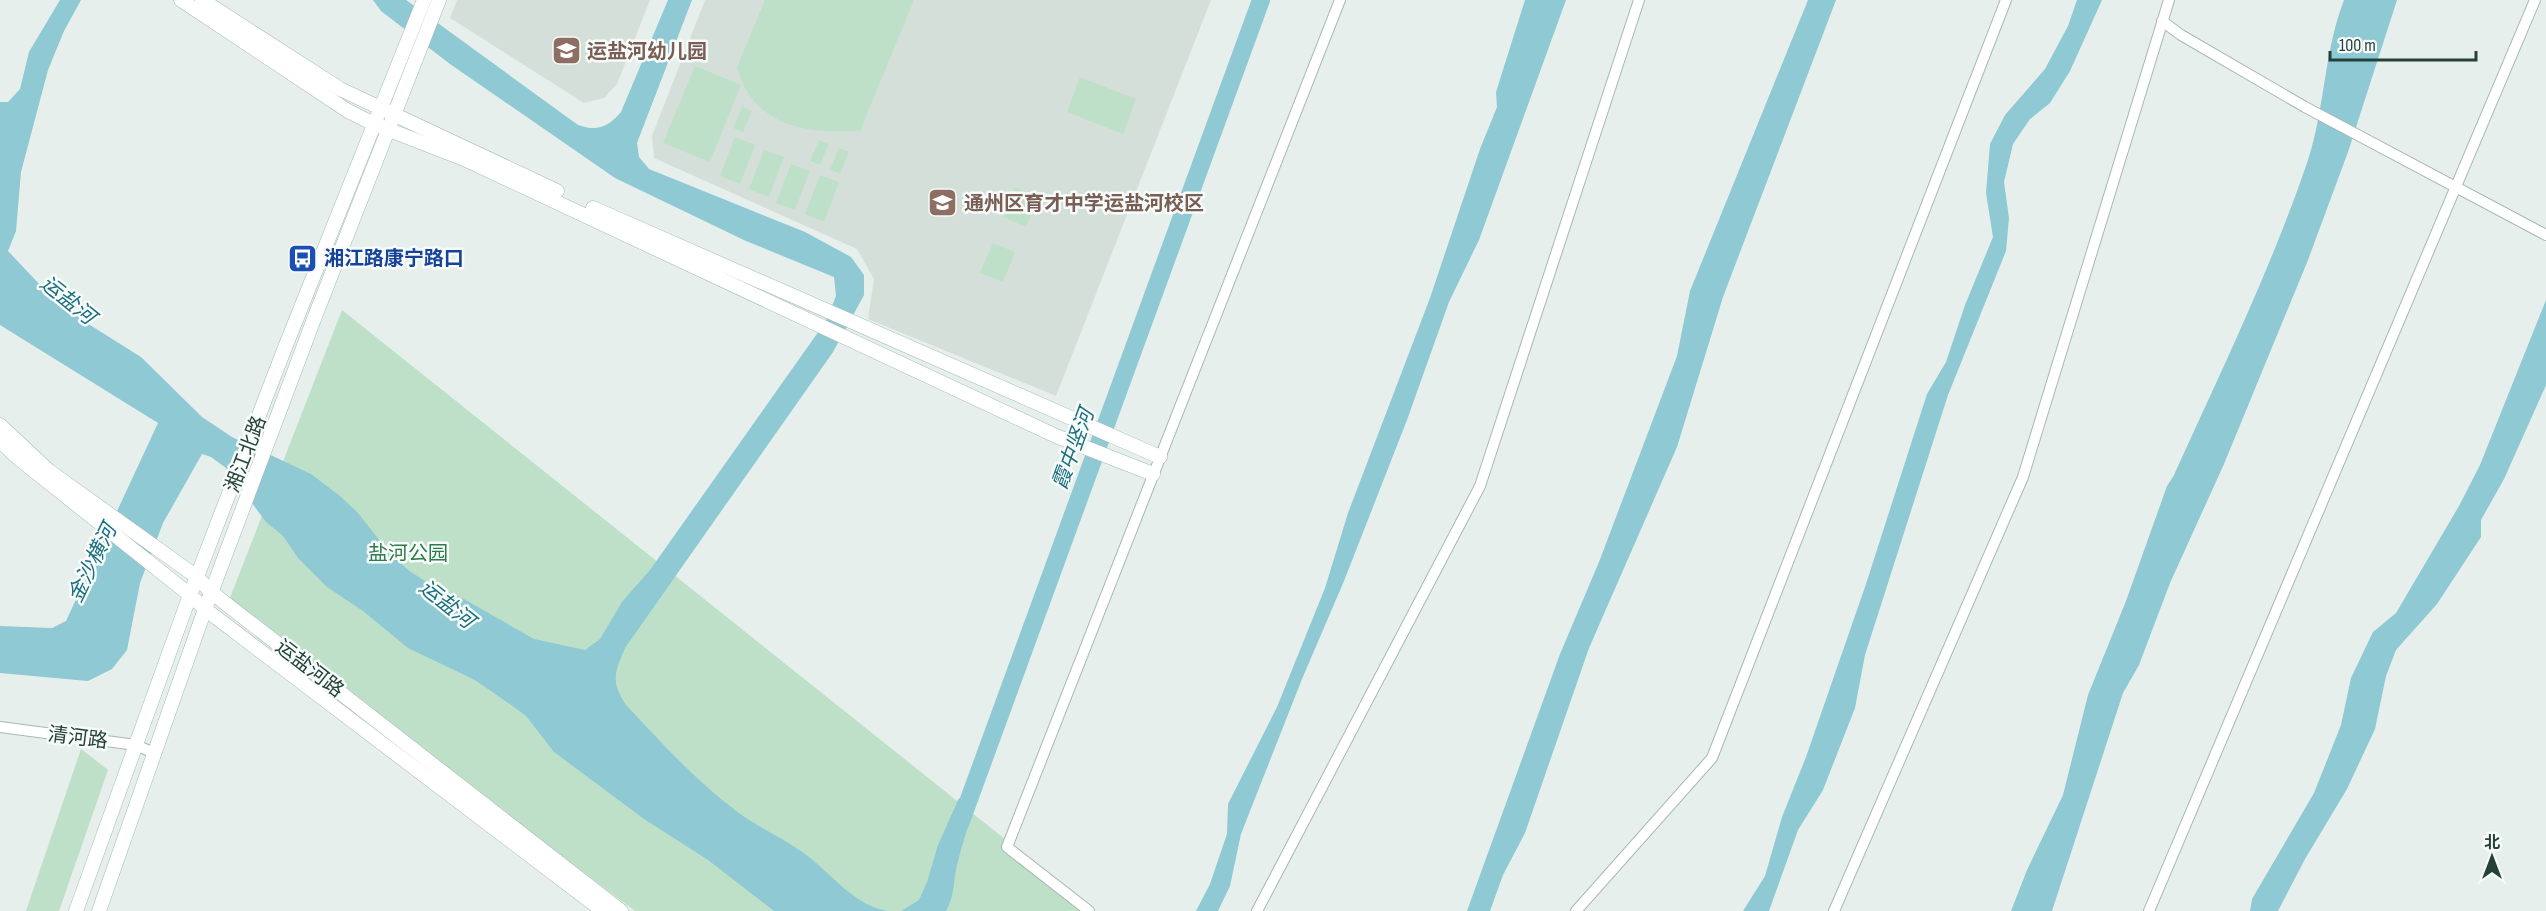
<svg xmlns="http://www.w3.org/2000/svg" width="2546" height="911" font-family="'Sofia Sans Condensed','Noto Sans SC',sans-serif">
<rect width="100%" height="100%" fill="#e6efeb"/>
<g fill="#d4dfda">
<path d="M 457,0 L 650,0 L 617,84 L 604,98 L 584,103 L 450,18 Z"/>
<path d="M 705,0 L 1211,0 L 1056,396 L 868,319 L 874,279 L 857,249 L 654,158 L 652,136 Z"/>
</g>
<g fill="#bfe0c8">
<path d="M 765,0 L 914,0 L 860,131 C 820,133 773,131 748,93 C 743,86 740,76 737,67 Z"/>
<path d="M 695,66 L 741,85 L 710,162 L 663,143 Z"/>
<path d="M 1080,77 L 1136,99 L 1123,134 L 1067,112 Z"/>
<path d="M 742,107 L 752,111 L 743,132 L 733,128 Z"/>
<path d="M 735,137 L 755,145 L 740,184 L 720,176 Z"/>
<path d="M 819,140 L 829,144 L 820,165 L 810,161 Z"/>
<path d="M 839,148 L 849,152 L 840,174 L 830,169 Z"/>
<path d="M 764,150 L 784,157 L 769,197 L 749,189 Z"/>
<path d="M 791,164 L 810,171 L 795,210 L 776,203 Z"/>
<path d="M 820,175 L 839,182 L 824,222 L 805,214 Z"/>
<path d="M 1015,187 L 1038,197 L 1026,227 L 1003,217 Z"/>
<path d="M 993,243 L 1015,252 L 1003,282 L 980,273 Z"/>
<path d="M 342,310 L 1095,911 L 635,911 L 228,603 Z"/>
<path d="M 81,749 L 108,770 L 59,911 L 26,911 Z"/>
</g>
<g fill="#8ec9d4">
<path d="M 60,0 L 81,0 L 64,31 L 48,70 L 21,172 L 16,231 L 8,251 L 42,287 L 82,320 L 141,357 L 202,417 L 232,437 L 311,474 L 340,496 L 358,513 L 388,551 L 408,570 L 431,585 L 462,598 L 534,639 L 585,650 L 600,639 L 622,602 L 650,570 L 826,321 L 836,296 L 834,277 L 746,241 L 615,178 L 450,64 L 381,11 L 373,0 L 406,0 L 578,125 C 597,132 608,127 621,112 L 668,0 L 692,0 L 637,143 L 639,157 L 649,169 L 805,232 L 851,257 L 864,275 L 864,295 L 833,352 L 625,648 C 615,672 610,681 626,705 C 660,741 695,780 735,810 C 758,828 786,839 809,857 C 833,876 855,905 887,911 L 774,911 L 708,860 L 644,819 L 554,752 L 526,716 L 514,707 L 475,680 L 408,648 L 363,611 L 327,587 L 298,558 L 283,536 L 266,522 L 226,468 L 211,457 L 202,454 L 163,523 L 140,583 L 127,650 L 112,669 L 88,681 L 0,673 L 0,626 L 52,628 L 66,621 L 158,423 L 0,325 L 0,102 L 8,102 L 20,89 L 29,52 Z"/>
<path d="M 1525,0 L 1566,0 L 1479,240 L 1449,302 L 1407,420 L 1344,581 L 1302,679 L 1241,834 L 1230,886 L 1218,911 L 1196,911 L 1210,884 L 1227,834 L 1228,804 L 1277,707 L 1325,588 L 1348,513 L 1430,298 L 1480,149 L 1497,107 L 1496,92 Z"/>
<path d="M 1808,0 L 1836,0 L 1723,297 L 1677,447 L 1589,648 L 1525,833 L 1503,875 L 1490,911 L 1467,911 L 1560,654 L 1599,562 L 1677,356 L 1690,291 Z"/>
<path d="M 2077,0 L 2102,0 L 2070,71 L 2050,103 L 2030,119 L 2013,144 L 2004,182 L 2009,218 L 2006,251 L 1948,395 L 1865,655 L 1855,708 L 1823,790 L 1798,830 L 1769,911 L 1743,911 L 1765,876 L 1782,817 L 1806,757 L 1866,584 L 1927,394 L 1946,362 L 1965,305 L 1993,237 L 1986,193 L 1990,144 L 2005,115 L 2045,69 L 2068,26 Z"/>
<path d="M 2344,0 L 2397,0 L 2348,152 L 2308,260 L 2224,464 L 2170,583 L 2139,665 L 2123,693 L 2052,911 L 2011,911 L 2027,870 L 2063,795 L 2088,695 L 2126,601 L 2167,486 L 2174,475 C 2221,371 2271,269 2308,160 C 2325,108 2324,51 2344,0 Z"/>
<path d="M 2546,300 L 2546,385 L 2504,479 L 2481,520 L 2481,537 L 2437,604 L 2396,650 L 2386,676 L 2375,729 L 2347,789 L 2305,859 L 2278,911 L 2250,911 L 2252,899 L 2314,793 L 2341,725 L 2351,678 L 2373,632 L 2396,613 L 2459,506 L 2480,465 Z"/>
<path d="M 959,798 L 975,804 C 969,824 962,844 957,865 C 953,881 955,896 946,911 L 901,911 L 919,900 L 927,882 L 938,845 Z"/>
</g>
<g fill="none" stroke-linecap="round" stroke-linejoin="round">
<path stroke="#8ec9d4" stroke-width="18" d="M 960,824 L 1261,0"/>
<defs>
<g id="street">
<path d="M 2162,21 L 2181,35 L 2305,107 L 2546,235"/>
<path d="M 0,727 L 136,745 L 154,753"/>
<path d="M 1089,911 L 1007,847 L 1340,0"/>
<path d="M 1257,911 L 1480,486 L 1639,0"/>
<path d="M 1576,911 L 1712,758 L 2006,0"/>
<path d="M 1834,911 L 2023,477 L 2169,0"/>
<path d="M 2149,911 L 2535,0"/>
</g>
<g id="secondary">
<path d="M 181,0 L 348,111 L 374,124 L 464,159 L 1056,436 L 1153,474"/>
<path d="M 202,0 L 340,89 L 557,191"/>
<path d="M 593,208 L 1160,457"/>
<path d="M 0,425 L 49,471 L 197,577 L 211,592 L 621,911"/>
<path d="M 0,441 L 18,458 L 190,595 L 205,609 L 603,911"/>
<path d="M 76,911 L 190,595 L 284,350 L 424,0"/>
<path d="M 99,911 L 205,609 L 314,319 L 439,0"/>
</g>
</defs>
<use href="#street" stroke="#a8b8b2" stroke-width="12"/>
<use href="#secondary" stroke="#a4bbb3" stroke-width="15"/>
<use href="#street" stroke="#fff" stroke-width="10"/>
<use href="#secondary" stroke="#fff" stroke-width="14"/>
</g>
<defs>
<symbol id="school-square" viewBox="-11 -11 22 22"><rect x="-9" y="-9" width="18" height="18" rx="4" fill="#8d6e63" stroke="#f7fbf9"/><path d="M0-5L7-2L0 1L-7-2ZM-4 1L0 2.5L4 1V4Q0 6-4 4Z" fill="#fff"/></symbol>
<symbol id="bus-square" viewBox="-11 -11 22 22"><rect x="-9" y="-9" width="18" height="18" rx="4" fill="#1a4fb4" stroke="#f7fbf9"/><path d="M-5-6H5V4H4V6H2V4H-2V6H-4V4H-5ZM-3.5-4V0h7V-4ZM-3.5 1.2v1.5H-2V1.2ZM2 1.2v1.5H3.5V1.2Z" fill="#fff"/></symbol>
</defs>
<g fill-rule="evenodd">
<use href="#school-square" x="550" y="34" width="33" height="33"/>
<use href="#school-square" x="926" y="186" width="33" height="33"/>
<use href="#bus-square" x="286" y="242" width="33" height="33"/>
</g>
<g text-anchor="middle" stroke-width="5" stroke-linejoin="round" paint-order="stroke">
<g font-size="20" font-weight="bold" fill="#785e54" stroke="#f7fbf9" text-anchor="start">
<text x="587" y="58">运盐河幼儿园</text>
<text x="964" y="210">通州区育才中学运盐河校区</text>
</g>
<g font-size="20" font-weight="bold" fill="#164399" stroke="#f7fbf9" text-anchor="start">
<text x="324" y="265">湘江路康宁路口</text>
</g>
<g font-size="20" fill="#24423a" stroke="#f7fbf9">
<text transform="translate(245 454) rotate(-69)" y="7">湘江北路</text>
<text transform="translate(310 668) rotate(38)" y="7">运盐河路</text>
<text transform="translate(78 737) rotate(7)" y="7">清河路</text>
</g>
<g font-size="20" fill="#2d7a4b" stroke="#f7fbf9">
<text x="408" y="560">盐河公园</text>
</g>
<g font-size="21" font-style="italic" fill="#1c6f80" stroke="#f7fbf9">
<text transform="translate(68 300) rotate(39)" y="7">运盐河</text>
<text transform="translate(1073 449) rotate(-70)" y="7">霞中竖河</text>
<text transform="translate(92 563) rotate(-64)" y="7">金沙横河</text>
<text transform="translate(447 604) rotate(39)" y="7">运盐河</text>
</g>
</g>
<g transform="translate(2492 857)" stroke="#f7fbf9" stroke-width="4.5" paint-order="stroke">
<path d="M0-4.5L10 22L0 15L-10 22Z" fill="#24423a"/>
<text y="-9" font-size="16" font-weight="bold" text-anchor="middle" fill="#24423a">北</text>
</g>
<path d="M2330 51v9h146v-9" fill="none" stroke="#24423a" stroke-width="3"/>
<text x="2339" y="51" font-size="18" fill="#24423a" stroke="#f7fbf9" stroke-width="4.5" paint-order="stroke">100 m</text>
</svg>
